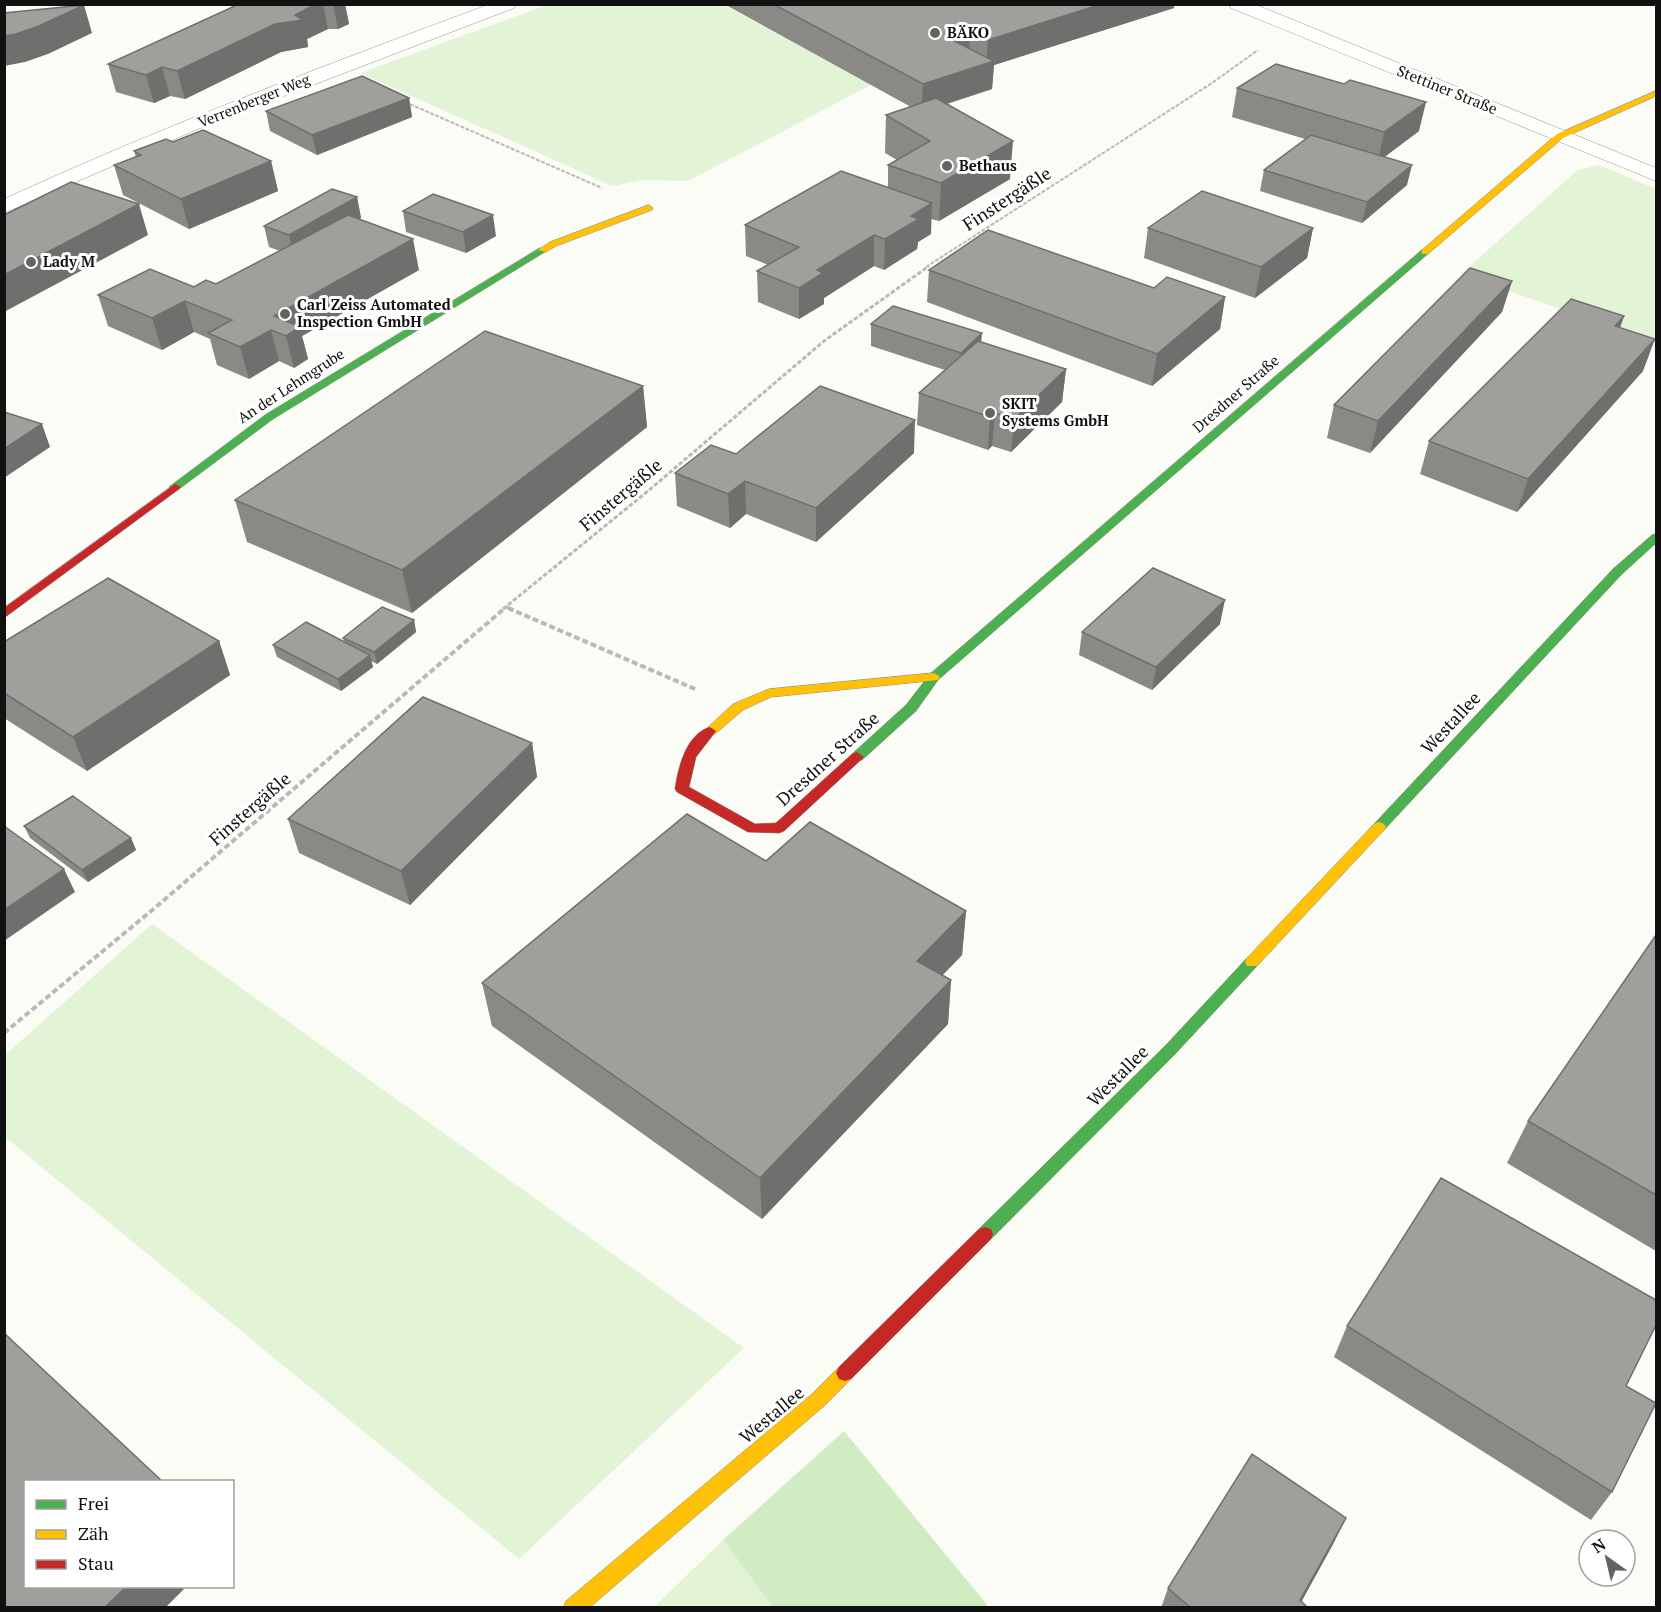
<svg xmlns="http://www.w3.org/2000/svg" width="1661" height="1612" font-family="'PT Serif',serif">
<rect width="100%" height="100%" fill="#fcfcf7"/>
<g fill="#e2f4d5">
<path d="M 724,5 L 871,85 L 688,181 L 644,180 L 612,186 L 360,73 L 547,5 Z"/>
<path d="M 1599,165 L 1656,189 L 1656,343 L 1461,274 L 1578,170 Z"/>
<path d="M 152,924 L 744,1348 L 519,1559 L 5,1137 L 5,1055 Z"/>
<path d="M 723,1540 L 773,1607 L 654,1607 Z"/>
</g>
<path fill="#d1ecc3" d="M 844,1431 L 989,1607 L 773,1607 L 723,1540 Z"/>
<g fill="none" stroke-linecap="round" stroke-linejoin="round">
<defs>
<g id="street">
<path d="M 490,4 L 517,4 L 514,8 L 198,129 L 4,213 L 4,199 C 163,126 326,65 490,4 Z"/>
<path d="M 1228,4 L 1254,4 L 1656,168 L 1656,181 L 1231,8 Z"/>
</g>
<g id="fast">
<path d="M 540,248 L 548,250 L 273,419 L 179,489 L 175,490 L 169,487 L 265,415 Z"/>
<path d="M 1422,250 L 1430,252 L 938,680 L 916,711 L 862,760 L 852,760 L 850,757 L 852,754 L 906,705 L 930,674 Z"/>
<path d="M 1656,534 L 1656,543 L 1621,575 L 1384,830 L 1374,830 L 1372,827 L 1374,824 L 1613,569 L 1652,535 Z"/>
<path d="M 1252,956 L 1257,958 L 1259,962 L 1257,966 L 1176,1053 L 991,1239 L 985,1241 L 979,1239 L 977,1234 L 979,1229 L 1166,1045 L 1247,958 Z"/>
</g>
<g id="slow">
<path d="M 1656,91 L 1656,96 L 1563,138 L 1428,254 L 1422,254 L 1422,250 L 1557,134 Z"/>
<path d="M 649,205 L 653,208 L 652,210 L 556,246 L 546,252 L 538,250 L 550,242 Z"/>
<path d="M 934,673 L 940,677 L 938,680 L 771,697 L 743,710 L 715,734 L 710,735 L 704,731 L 733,704 L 769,689 Z"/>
<path d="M 1379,822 L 1384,824 L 1386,827 L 1384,830 L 1257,966 L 1247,966 L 1245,962 L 1247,958 L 1374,824 Z"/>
<path d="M 845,1365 L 851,1367 L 854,1373 L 851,1379 L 824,1406 L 589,1608 L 563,1608 L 566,1601 L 812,1394 L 839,1367 Z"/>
</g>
<g id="jam">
<path d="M 175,484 L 181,487 L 179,489 L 4,618 L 4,608 Z"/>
<path d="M 710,727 L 716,731 L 696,757 L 689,787 L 755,824 L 776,823 L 852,754 L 857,752 L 864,757 L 784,831 L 779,833 L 748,832 L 677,792 L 675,789 C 678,768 686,734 710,727 Z"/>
<path d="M 985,1227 L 991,1229 L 993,1234 L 991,1239 L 851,1379 L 845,1381 L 839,1379 L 836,1373 L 839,1367 L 979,1229 Z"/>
</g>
</defs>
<use href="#street" stroke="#979795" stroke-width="1"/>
<use href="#fast" stroke="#8d8d8b" stroke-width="1"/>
<use href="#slow" stroke="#8d8d8b" stroke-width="1"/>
<use href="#jam" stroke="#8d8d8b" stroke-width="1"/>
<g stroke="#b9b9b8" stroke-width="2" stroke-dasharray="4 1.5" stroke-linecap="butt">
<path d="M 405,102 L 602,188"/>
<path d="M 926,267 L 1212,83 L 1258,50"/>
</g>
<g stroke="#b9b9b8" stroke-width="3" stroke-dasharray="4.5 2" stroke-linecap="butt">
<path d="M 506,607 L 511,609"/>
<path d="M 503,609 L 648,491 L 824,341 L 929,266"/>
</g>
<g stroke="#b9b9b8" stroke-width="4" stroke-dasharray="6 3" stroke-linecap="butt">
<path d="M 508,608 L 695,689"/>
<path d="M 4,1033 L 150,912 L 505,608"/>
</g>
<use href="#street" fill="#fffffe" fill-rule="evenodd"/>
<use href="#fast" fill="#4caf50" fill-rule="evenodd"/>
<use href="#slow" fill="#ffc107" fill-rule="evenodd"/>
<use href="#jam" fill="#c62828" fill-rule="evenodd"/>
</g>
<g fill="#8a8986">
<path d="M 239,4 L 345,4 L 349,24 L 338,29 L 328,29 L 307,39 L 308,47 L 281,52 L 185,99 L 170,96 L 154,103 L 116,92 L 108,64 Z"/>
<path d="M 724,4 L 1174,4 L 1174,8 L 994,65 L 992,89 L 947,104 L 1010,179 L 939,221 L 931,219 L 931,234 L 918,242 L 917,249 L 884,270 L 874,266 L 824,298 L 824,304 L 799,319 L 758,302 L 757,271 L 768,265 L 746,256 L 745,225 L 888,187 L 888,165 L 897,160 L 885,153 L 886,115 L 911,107 Z"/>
<path d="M 1237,88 L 1419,131 L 1384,157 L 1407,185 L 1362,223 L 1260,191 L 1264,170 L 1305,139 L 1232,117 Z"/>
<path d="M 409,98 L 412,117 L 317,155 L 270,131 L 266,111 Z"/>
<path d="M 173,142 L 271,161 L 278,191 L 189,229 L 123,195 L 114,165 L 136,157 L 134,151 Z"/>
<path d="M 357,197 L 361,218 L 359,219 L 419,270 L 302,336 L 308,359 L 294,368 L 279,361 L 249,379 L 217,365 L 210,339 L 194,332 L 162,350 L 108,326 L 98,295 L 216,284 L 280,251 L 269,247 L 264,226 Z"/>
<path d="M 403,211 L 496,236 L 466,253 L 406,232 Z"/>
<path d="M 1148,228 L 1313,228 L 1307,258 L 1255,298 L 1144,258 Z"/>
<path d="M 929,270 L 1154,288 L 1225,297 L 1220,329 L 1152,386 L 927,302 Z"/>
<path d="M 1512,281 L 1502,312 L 1370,453 L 1327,438 L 1334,405 Z"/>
<path d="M 1624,316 L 1620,327 L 1643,371 L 1517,512 L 1420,474 L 1429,441 Z"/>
<path d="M 871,324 L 981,342 L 1066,369 L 1062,402 L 1011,452 L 992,446 L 988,450 L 917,425 L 919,393 L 945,370 L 871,346 Z"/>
<path d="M 643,386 L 647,427 L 412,613 L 247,542 L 235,500 Z"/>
<path d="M 914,453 L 816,542 L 746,514 L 730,528 L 677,506 L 675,473 L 736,454 Z"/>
<path d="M 414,620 L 416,632 L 377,664 L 371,661 L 373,667 L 341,691 L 277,657 L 273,645 L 344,642 L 343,638 Z"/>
<path d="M 1220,624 L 1152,690 L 1079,655 L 1082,632 Z"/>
<path d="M 219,641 L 230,675 L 87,771 L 4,718 L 4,642 Z"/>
<path d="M 532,743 L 537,777 L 410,905 L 299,853 L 288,819 Z"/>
<path d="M 24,826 L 131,838 L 136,850 L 88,882 L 30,838 Z"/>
<path d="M 766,861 L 966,911 L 962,955 L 942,975 L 951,980 L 948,1024 L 762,1219 L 492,1026 L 482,983 Z"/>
<path d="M 1656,935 L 1656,1251 L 1507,1163 L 1528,1121 Z"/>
<path d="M 1347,1326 L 1612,1492 L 1591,1520 L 1334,1357 Z"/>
<path d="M 1346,1518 L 1332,1546 L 1301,1601 L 1308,1608 L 1161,1608 L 1168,1588 Z"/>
</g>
<g fill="#706f6d">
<path d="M 316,4 L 323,4 L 328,29 L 307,39 L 308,47 L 281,52 L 185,99 L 177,71 Z"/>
<path d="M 333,4 L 345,4 L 349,24 L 338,29 Z"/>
<path d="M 1102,4 L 1174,4 L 1174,8 L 994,65 L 992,89 L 921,112 L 923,84 L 986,64 L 988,40 Z"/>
<path d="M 84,5 L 92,33 L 48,54 L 25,62 L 4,66 L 4,36 Z"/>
<path d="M 970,31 L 969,59 L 948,38 Z"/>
<path d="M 162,67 L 170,96 L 154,103 L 146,75 Z"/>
<path d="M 409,98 L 412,117 L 317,155 L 312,135 Z"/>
<path d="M 1426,102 L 1419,131 L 1378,162 L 1384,132 Z"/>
<path d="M 1013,141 L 1010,179 L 939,221 L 941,183 Z"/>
<path d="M 271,161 L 278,191 L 189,229 L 181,199 Z"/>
<path d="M 1412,165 L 1407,185 L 1362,223 L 1367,202 Z"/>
<path d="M 357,197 L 361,218 L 294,256 L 289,235 Z"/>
<path d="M 932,203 L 931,234 L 918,242 L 917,249 L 884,270 L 885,239 L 911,216 Z"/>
<path d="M 139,204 L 148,235 L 4,312 L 4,275 Z"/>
<path d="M 493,215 L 496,236 L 466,253 L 463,232 Z"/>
<path d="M 1313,228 L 1307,258 L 1255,298 L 1261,267 Z"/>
<path d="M 874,235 L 874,266 L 824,298 L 824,304 L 799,319 L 799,288 L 817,270 Z"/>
<path d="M 413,239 L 419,270 L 302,336 L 308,359 L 294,368 L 286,336 L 274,316 Z"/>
<path d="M 1512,281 L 1502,312 L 1370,453 L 1378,421 Z"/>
<path d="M 1225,297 L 1220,329 L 1152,386 L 1157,354 Z"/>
<path d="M 185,301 L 194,332 L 162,350 L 152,318 Z"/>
<path d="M 1624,316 L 1613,348 L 1615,326 Z"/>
<path d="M 271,330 L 279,361 L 249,379 L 240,347 Z"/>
<path d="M 982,333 L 980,355 L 959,375 L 961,353 Z"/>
<path d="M 1655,339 L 1643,371 L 1517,512 L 1528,479 Z"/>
<path d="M 1066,369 L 1062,402 L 1011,452 L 1014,419 Z"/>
<path d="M 643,386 L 647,427 L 412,613 L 402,570 Z"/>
<path d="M 995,413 L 992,446 L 988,450 L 990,417 Z"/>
<path d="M 915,420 L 914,453 L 816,542 L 816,508 Z"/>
<path d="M 42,424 L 50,447 L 4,478 L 4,449 Z"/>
<path d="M 745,481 L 746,514 L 730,528 L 728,494 Z"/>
<path d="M 1225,600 L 1220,624 L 1152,690 L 1156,667 Z"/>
<path d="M 414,620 L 416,632 L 377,664 L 374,652 Z"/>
<path d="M 219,641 L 230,675 L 87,771 L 73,737 Z"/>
<path d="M 370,655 L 373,667 L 341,691 L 338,679 Z"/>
<path d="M 532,743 L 537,777 L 410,905 L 401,871 Z"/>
<path d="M 131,838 L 136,850 L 88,882 L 82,870 Z"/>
<path d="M 64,869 L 75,892 L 4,941 L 4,910 Z"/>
<path d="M 966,911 L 962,955 L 915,1004 L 917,961 Z"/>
<path d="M 951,980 L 948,1024 L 762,1219 L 760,1178 Z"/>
<path d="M 1346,1518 L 1332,1546 L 1298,1608 L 1296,1608 Z"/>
<path d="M 126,1587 L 186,1587 L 165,1608 L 104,1608 Z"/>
</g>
<g fill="#a09f9c" stroke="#706f6d" stroke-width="1.5">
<path d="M 239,4 L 316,4 L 295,15 L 303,20 L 275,24 L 177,71 L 162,67 L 146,75 L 108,64 Z"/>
<path d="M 773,4 L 1102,4 L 988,40 L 970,31 L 948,38 L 994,61 L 923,84 Z"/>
<path d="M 84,5 L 39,26 L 16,34 L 4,36 L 4,13 Z"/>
<path d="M 1276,64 L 1344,84 L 1350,80 L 1426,102 L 1384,132 L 1237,88 Z"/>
<path d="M 362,76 L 409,98 L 312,135 L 266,111 Z"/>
<path d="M 936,98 L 1013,141 L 941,183 L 888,165 L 930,141 L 886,115 Z"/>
<path d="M 203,130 L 271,161 L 181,199 L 114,165 L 141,155 L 134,151 L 166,139 L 173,142 Z"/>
<path d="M 1311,135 L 1412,165 L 1367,202 L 1264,170 Z"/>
<path d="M 841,171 L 932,203 L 911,216 L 919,219 L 885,239 L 874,235 L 817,270 L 823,273 L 799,288 L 757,271 L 799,247 L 745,225 Z"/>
<path d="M 71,182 L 139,204 L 4,275 L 4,215 Z"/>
<path d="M 332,189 L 357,197 L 289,235 L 264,226 Z"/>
<path d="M 1202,191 L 1313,228 L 1261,267 L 1148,228 Z"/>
<path d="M 433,194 L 493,215 L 463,232 L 403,211 Z"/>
<path d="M 348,215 L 413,239 L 274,316 L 300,327 L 286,336 L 271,330 L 240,347 L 208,333 L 232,320 L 185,301 L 152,318 L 98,295 L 150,269 L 194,287 L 206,280 L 216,284 Z"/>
<path d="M 988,230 L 1154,288 L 1167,277 L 1225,297 L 1157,354 L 929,270 Z"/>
<path d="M 1470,268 L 1512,281 L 1378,421 L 1334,405 Z"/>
<path d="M 1571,299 L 1624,316 L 1615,326 L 1655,339 L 1528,479 L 1429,441 Z"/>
<path d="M 893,306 L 982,333 L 961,353 L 871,324 Z"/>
<path d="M 485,331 L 643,386 L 402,570 L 235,500 Z"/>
<path d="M 978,341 L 1066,369 L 1014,419 L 995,413 L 990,417 L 919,393 Z"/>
<path d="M 820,386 L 915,420 L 816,508 L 745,481 L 728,494 L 675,473 L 711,445 L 736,454 Z"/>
<path d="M 4,412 L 42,424 L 4,449 Z"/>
<path d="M 1153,568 L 1225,600 L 1156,667 L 1082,632 Z"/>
<path d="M 108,578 L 219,641 L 73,737 L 4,693 L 4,642 Z"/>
<path d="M 382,607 L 414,620 L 374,652 L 343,638 Z"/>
<path d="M 306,622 L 370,655 L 338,679 L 273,645 Z"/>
<path d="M 423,697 L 532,743 L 401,871 L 288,819 Z"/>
<path d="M 73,796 L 131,838 L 82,870 L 24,826 Z"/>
<path d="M 687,814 L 766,861 L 810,822 L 966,911 L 917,961 L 951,980 L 760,1178 L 482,983 Z"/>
<path d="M 4,826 L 64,869 L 4,910 Z"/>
<path d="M 1656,935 L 1656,1195 L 1528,1121 Z"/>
<path d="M 1441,1178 L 1656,1300 L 1656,1325 L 1626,1386 L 1656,1403 L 1612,1492 L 1347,1326 Z"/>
<path d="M 4,1333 L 163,1482 L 26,1482 L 26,1587 L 126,1587 L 104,1608 L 4,1608 Z"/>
<path d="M 1252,1454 L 1346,1518 L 1300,1600 L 1308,1608 L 1191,1608 L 1168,1588 Z"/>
</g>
<g fill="#636362" stroke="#fff" stroke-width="2">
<circle cx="935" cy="33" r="6"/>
<circle cx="947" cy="166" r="6"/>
<circle cx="31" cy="262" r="6"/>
<circle cx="285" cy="314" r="6"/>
<circle cx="990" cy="413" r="6"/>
</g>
<g text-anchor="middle" stroke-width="6" stroke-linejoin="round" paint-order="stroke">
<g font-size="15" font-weight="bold" fill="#111" stroke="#fff" text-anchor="start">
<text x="947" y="38">BÄKO</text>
<text x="959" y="171">Bethaus</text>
<text x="43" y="267">Lady M</text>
<text x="297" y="310">Carl Zeiss Automated<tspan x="297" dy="17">Inspection GmbH</tspan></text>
<text x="1002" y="409">SKIT<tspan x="1002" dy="17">Systems GmbH</tspan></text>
</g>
<g font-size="15" fill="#111" stroke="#fff">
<text transform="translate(1447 90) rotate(22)" y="5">Stettiner Straße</text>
<text transform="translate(254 101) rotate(-22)" y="5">Verrenberger Weg</text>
<text transform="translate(291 386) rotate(-33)" y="5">An der Lehmgrube</text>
<text transform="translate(1236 394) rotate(-41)" y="5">Dresdner Straße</text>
</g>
<g font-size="18" fill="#111" stroke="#fff">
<text transform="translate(1007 199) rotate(-33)" y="6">Finstergäßle</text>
<text transform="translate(621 495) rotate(-40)" y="6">Finstergäßle</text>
<text transform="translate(1451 723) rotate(-47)" y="6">Westallee</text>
<text transform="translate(828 759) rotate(-42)" y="6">Dresdner Straße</text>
<text transform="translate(250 809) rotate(-41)" y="6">Finstergäßle</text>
<text transform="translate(1118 1076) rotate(-45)" y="6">Westallee</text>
<text transform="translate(772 1415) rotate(-40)" y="6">Westallee</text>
</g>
</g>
<rect width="1661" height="1612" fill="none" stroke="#111111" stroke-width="12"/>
<rect x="24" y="1480" width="210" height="108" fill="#ffffff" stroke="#a0a0a0" stroke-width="1.5"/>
<rect x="36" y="1500" width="30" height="9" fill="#4caf50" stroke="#a0a0a0" stroke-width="1.5"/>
<text x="78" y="1510" font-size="18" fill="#111111">Frei</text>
<rect x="36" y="1530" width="30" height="9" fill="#ffc107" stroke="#a0a0a0" stroke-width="1.5"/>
<text x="78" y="1540" font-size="18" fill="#111111">Zäh</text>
<rect x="36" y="1560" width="30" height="9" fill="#c62828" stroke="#a0a0a0" stroke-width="1.5"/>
<text x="78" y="1570" font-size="18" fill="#111111">Stau</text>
<g transform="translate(1607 1558) rotate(326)"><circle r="28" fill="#ffffff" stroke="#a0a0a0" stroke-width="1.5"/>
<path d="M0-4.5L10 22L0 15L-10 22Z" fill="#636362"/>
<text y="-9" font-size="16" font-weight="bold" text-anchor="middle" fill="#111111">N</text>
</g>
</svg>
